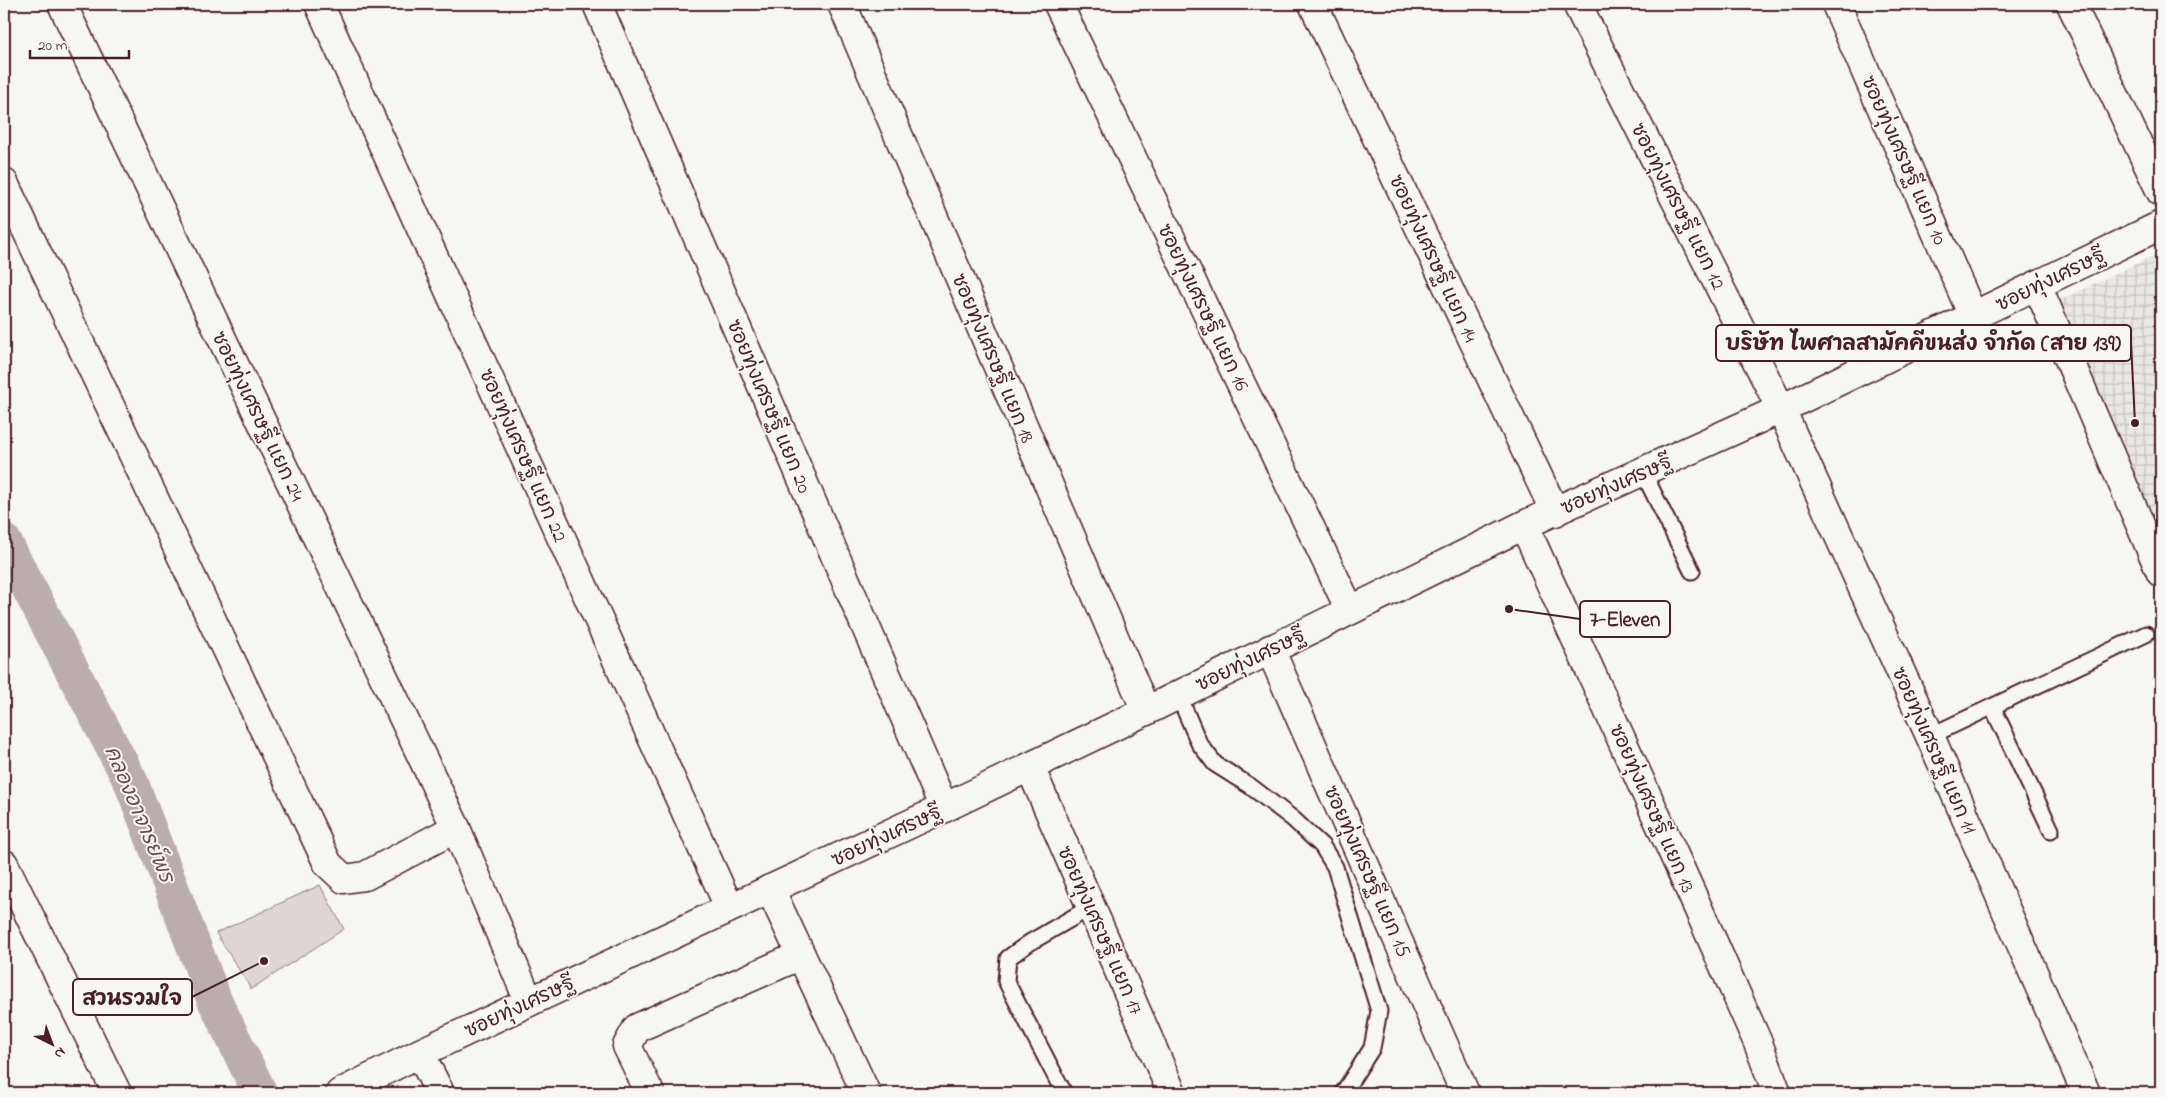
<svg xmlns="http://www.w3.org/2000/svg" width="2165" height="1097" font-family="'Indie Flower','Playpen Sans Thai',sans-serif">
<defs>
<pattern id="industrial-grid" width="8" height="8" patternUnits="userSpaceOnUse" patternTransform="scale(1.25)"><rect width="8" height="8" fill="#e9e6e3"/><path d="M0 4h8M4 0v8" fill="none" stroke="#c9c5c3"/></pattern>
</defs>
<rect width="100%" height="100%" fill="#f6f6f2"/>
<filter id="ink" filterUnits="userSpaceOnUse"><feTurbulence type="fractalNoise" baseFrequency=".02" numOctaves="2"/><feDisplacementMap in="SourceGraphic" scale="10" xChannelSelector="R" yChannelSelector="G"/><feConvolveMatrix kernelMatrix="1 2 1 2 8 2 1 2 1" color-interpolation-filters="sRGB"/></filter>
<g filter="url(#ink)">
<path fill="url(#industrial-grid)" d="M 2161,252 L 2161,543 L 2056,302 Z"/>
<path fill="#ddd6d5" stroke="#947a80" d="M 320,885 L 344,929 L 251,989 L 216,933 Z"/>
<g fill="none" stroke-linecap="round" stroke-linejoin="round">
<path stroke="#bbadae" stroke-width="35" d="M 4,541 L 131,782 L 214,999 L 260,1093"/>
<defs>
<g id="service">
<path d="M 1643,472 L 1692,571"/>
<path d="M 1178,694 L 1199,743 L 1215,764 L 1250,786 L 1293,819 L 1322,846 L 1335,867 L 1379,1011 L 1372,1048 L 1343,1093"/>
<path d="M 1993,708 L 2051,830"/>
<path d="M 1930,736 L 2146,634"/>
<path d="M 1064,1093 L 1006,981 L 1008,958 L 1029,943 L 1091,907"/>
</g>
<g id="minor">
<path d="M 62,4 L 456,828 L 529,1002"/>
<path d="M 319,4 L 729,907"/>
<path d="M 597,4 L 944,808"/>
<path d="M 842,4 L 1146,711"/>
<path d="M 1058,4 L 1350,610"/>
<path d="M 1313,4 L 1555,512"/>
<path d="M 1577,4 L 1781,409 L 1930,736 L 2086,1093"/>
<path d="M 1836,4 L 1973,316"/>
<path d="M 2071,4 L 2161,192"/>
<path d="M 4,183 L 328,864 L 344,879 L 365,876 L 456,828"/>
<path d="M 2037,285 L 2161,573"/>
<path d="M 1524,525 L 1694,899 L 1758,1043 L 1777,1093"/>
<path d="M 1270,649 L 1465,1093"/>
<path d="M 1030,767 L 1172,1093"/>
<path d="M 4,864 L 117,1093"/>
<path d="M 770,889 L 866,1093"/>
<path d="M 420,1053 L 440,1093"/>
<path d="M 650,1093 L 627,1046 L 637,1028 L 801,955"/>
</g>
<path id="secondary" d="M 340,1093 L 420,1053 L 944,808 L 1146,711 L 1524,525 L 1781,409 L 2161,225"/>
</defs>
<use href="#service" stroke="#4a1f2b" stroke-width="19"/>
<use href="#minor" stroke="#4a1f2b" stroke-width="31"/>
<use href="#secondary" stroke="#4a1f2b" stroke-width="31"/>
<use href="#service" stroke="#f6f6f2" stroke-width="15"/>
<use href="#minor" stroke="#f6f6f2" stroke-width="28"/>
<use href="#secondary" stroke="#f6f6f2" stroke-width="28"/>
</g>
</g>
<g text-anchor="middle" stroke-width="4" stroke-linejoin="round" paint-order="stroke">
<g font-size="20" fill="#4a1f2b" stroke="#f6f6f2">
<text transform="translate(1905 160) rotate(66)" y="7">ซอยทุ่งเศรษฐี แยก 10</text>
<text transform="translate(1679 206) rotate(63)" y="7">ซอยทุ่งเศรษฐี แยก 12</text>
<text transform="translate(1434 258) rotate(65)" y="7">ซอยทุ่งเศรษฐี แยก 14</text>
<text transform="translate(2050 279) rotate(-26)" y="7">ซอยทุ่งเศรษฐี</text>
<text transform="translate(1204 307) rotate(64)" y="7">ซอยทุ่งเศรษฐี แยก 16</text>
<text transform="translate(994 358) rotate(67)" y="7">ซอยทุ่งเศรษฐี แยก 18</text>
<text transform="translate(770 406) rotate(67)" y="7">ซอยทุ่งเศรษฐี แยก 20</text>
<text transform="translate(259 416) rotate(64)" y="7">ซอยทุ่งเศรษฐี แยก 24</text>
<text transform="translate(524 455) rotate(66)" y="7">ซอยทุ่งเศรษฐี แยก 22</text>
<text transform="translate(1616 484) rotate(-24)" y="7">ซอยทุ่งเศรษฐี</text>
<text transform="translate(1250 659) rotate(-26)" y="7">ซอยทุ่งเศรษฐี</text>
<text transform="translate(1935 750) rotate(66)" y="7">ซอยทุ่งเศรษฐี แยก 11</text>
<text transform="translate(1653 808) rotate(66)" y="7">ซอยทุ่งเศรษฐี แยก 13</text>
<text transform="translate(886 835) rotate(-25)" y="7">ซอยทุ่งเศรษฐี</text>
<text transform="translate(1368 871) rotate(66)" y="7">ซอยทุ่งเศรษฐี แยก 15</text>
<text transform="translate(1101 930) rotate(66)" y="7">ซอยทุ่งเศรษฐี แยก 17</text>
<text transform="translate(519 1006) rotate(-25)" y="7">ซอยทุ่งเศรษฐี</text>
</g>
<g font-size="21" font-style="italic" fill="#6c4a52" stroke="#f6f6f2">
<text transform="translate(140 814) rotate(67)" y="7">คลองอาจารย์พร</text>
</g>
</g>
<path fill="none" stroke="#4a1f2b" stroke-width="2" d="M2135 423L2131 343M1509 609L1580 619M264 961L192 997"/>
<g fill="#4a1f2b" stroke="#f6f6f2" stroke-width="2">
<circle cx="2135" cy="423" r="5"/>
<circle cx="1509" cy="609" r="5"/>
<circle cx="264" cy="961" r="5"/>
</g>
<g fill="#f6f6f2" stroke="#4a1f2b" stroke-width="2">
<rect x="1716" y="325" width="415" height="36" rx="5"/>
<rect x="1580" y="601" width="90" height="36" rx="5"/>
<rect x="73" y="979" width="119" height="36" rx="5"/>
</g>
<g font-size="21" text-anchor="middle" font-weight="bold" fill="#4a1f2b">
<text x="1923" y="350">บริษัท ไพศาลสามัคคีขนส่ง จำกัด (สาย 139)</text>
<text x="1625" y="626">7-Eleven</text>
<text x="132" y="1005">สวนรวมใจ</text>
</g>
<rect width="2165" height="1097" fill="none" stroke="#f6f6f2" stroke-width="20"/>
<rect x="10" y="10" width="2145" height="1077" fill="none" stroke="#4a1f2b" stroke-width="2" filter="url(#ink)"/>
<g transform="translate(52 1044) rotate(138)" stroke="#f6f6f2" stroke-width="4" paint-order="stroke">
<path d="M0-4L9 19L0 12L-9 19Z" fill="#4a1f2b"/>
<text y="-8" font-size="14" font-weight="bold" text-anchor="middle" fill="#4a1f2b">N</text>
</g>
<path d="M30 50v8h99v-8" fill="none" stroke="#4a1f2b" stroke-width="2.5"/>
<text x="38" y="50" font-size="15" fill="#4a1f2b" stroke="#f6f6f2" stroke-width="4" paint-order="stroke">20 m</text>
</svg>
